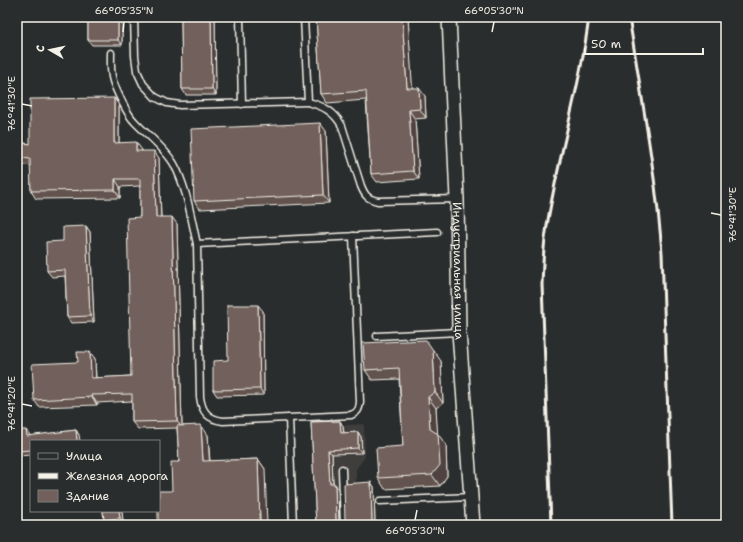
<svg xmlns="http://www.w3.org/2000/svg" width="743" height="542" font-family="'Shantell Sans',sans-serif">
<rect width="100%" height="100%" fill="#2a2d2e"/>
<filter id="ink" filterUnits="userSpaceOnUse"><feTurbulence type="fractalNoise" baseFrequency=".025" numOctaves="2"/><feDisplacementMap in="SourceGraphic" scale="8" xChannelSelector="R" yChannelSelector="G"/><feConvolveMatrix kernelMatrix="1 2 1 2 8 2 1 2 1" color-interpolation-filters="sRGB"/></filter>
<g filter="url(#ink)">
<path fill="#403c3c" d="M 364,424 L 365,457 L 356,469 L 356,488 L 375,525 L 319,525 L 314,427 Z"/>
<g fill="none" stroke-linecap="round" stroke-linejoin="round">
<defs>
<g id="service">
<path d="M 134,17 L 135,56 L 137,71 L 143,84 L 155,97 L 167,103 L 180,105 L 308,102"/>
<path d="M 240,17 L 242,104"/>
<path d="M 304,17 L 308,102 C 323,106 334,111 342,126 L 361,186 C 365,196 368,199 378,201 L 457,199"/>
<path d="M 111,53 C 111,62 110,72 113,81 C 116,90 127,114 134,121 C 147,135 164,147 174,164 C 187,188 191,218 197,244"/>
<path d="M 377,336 L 459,332"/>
<path d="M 289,418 L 351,415 C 358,412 359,410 360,402 L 353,236"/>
<path d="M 342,469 L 344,525"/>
<path d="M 380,501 L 471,497"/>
<path d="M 293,525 L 289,418 L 223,421 C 208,419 202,412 200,397 L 197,244 L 437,232"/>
</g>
<g id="minor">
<path id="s1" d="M 449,17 L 457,199 L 459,332 L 473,525"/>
</g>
</defs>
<use href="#service" stroke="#f4f1e8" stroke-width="9"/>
<use href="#minor" stroke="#f4f1e8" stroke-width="16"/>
<use href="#service" stroke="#2a2d2e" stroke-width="6"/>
<use href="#minor" stroke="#2a2d2e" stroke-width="13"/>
<g stroke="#f4f1e8" stroke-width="3">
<path d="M 629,17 C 641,95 656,174 662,253 L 672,525"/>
<path d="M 551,525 L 542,284 C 543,267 543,249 546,232 C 557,160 580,90 589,17"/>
</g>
</g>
<g fill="#62534f" stroke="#f4f1e8">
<path d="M 88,17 L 122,17 L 122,45 L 92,45 L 88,40 Z"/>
<path d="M 181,17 L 215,17 L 216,95 L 186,95 L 182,89 Z"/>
<path d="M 316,17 L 408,17 L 412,88 L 425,96 L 426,118 L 415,119 L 419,179 L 377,182 L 371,174 L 366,100 L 327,103 L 321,94 Z"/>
<path d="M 114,98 L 119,105 L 119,143 L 142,150 L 142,151 L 159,158 L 161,217 L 177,224 L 182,426 L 208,435 L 210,461 L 258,459 L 265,469 L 172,491 L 179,462 L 177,428 L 138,429 L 132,422 L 132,401 L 97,403 L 97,405 L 39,407 L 34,400 L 90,352 L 95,359 L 96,378 L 131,376 L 140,217 L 140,186 L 120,187 L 120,198 L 36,199 L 31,191 L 31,166 L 17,164 L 17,142 L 30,144 Z"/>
<path d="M 326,131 L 329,203 L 200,209 L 194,201 Z"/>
<path d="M 86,226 L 90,232 L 94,322 L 71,323 L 67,317 L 65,276 L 52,277 L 47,271 L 63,241 Z"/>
<path d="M 263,311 L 264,395 L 217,396 L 213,390 L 228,360 Z"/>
<path d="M 441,361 L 443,403 L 436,408 L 437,434 L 446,445 L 447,476 L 440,486 L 385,489 L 378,478 L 403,446 L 399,379 L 372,380 L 365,370 Z"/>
<path d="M 340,421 L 343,426 L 344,433 L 358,432 L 361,437 L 362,453 L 332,454 L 333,484 L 335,484 L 338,489 L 339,524 L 343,524 L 371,482 L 374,487 L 375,525 L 316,525 L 311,422 Z"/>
<path d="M 17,430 L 30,435 L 30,436 L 76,430 L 79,435 L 31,441 L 31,455 L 17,456 Z"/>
<path d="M 103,511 L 122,511 L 123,522 L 107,524 L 104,520 Z"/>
</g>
<g fill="#504340" stroke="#f4f1e8">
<path d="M 118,17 L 122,17 L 122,45 L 118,40 Z"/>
<path d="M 211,17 L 215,17 L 216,95 L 212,89 Z"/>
<path d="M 402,17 L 408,17 L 413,97 L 407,88 Z"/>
<path d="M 419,88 L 425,96 L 426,118 L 420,109 Z"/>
<path d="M 114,98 L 119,105 L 119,150 L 114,143 Z"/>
<path d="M 409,110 L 415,119 L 419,179 L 413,171 Z"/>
<path d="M 320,123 L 326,131 L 329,203 L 323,195 Z"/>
<path d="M 136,142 L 142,150 L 142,158 L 136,151 Z"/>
<path d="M 154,151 L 159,158 L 161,224 L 156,217 Z"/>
<path d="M 115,179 L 120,187 L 120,198 L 115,190 Z"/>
<path d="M 172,217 L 177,224 L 182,428 L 177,421 Z"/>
<path d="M 86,226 L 90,232 L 94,322 L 90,316 Z"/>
<path d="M 258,305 L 263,311 L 264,395 L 260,389 Z"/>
<path d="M 433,350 L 441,361 L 443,403 L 435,392 Z"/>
<path d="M 90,352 L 95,359 L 96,385 L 91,378 Z"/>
<path d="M 91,395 L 97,403 L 97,405 L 92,397 Z"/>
<path d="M 428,397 L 436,408 L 438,439 L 430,429 Z"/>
<path d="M 340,421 L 343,426 L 344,437 L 341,433 Z"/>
<path d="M 201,425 L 208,435 L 210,471 L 203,461 Z"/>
<path d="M 26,430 L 30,435 L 30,441 L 27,436 Z"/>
<path d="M 76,430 L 79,435 L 80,441 L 77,441 Z"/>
<path d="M 358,432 L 361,437 L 362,453 L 358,448 Z"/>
<path d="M 438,434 L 446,445 L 447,476 L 440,486 L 432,475 Z"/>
<path d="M 328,450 L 332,454 L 333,489 L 330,484 Z"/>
<path d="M 258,459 L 265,469 L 267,525 L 260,525 Z"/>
<path d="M 371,482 L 374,487 L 375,525 L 372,525 Z"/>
<path d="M 335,484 L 338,489 L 339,525 L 336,521 Z"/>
<path d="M 119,511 L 122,511 L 123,522 L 120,518 Z"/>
</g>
<g fill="#72605c" stroke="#f4f1e8">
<rect x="88" y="17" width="30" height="23"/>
<path d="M 181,17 L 211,17 L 212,89 L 182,89 Z"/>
<path d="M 316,17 L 402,17 L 407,88 L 419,88 L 420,109 L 409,110 L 413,171 L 371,174 L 366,91 L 321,94 Z"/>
<path d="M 114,98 L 114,143 L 136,142 L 136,151 L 154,151 L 156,217 L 172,217 L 177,421 L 132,422 L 132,394 L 91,395 L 92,397 L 34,400 L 32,364 L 78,362 L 77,352 L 90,352 L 91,378 L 131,376 L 127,218 L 140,217 L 140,179 L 115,179 L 115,190 L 31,191 L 30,159 L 17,157 L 17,142 L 30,144 L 30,99 Z"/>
<path d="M 320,123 L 323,195 L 194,201 L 191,129 Z"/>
<path d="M 86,226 L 90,316 L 67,317 L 65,270 L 47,271 L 46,242 L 63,241 L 63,227 Z"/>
<path d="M 227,305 L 258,305 L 260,389 L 213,390 L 213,361 L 228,360 Z"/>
<path d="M 426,340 L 433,350 L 435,392 L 428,397 L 430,429 L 438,434 L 440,465 L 432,475 L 378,478 L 376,448 L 403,446 L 399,368 L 365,370 L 363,343 Z"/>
<path d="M 340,421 L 341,433 L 358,432 L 358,448 L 328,450 L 330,484 L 335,484 L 336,521 L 338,524 L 343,524 L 345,521 L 344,484 L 371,482 L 372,525 L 316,525 L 311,422 Z"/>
<path d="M 201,425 L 203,461 L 258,459 L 260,525 L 158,525 L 158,511 L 159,511 L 159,491 L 172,491 L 171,462 L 179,462 L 177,426 Z"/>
<path d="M 17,430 L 26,430 L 27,436 L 76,430 L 77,441 L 31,441 L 31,450 L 17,451 Z"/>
<path d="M 103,511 L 119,511 L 120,518 L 104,520 Z"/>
</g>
</g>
<path fill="none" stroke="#f4f1e8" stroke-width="1.5" d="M 123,32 L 124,22M 492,32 L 494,22M 22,104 L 32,106M 711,213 L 721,215M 22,404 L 32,406M 415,520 L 417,510"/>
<g text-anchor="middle" stroke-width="3" stroke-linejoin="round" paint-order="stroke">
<g font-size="12" fill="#f4f1e8" stroke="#2a2d2e">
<text dy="4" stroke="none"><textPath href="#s1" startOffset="254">Индустриальная улица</textPath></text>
</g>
</g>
<rect width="743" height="542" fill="none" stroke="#2a2d2e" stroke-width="44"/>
<rect x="30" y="440" width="130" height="72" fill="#2a2d2e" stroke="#7b7b78"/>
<rect x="38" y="453" width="20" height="6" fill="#2a2d2e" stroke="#7b7b78"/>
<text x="66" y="460" font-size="12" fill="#f4f1e8">Улица</text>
<rect x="38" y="473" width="20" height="6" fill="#f4f1e8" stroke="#7b7b78"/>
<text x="66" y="480" font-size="12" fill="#f4f1e8">Железная дорога</text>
<rect x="38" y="490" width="20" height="12" fill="#72605c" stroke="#7b7b78"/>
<text x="66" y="500" font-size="12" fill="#f4f1e8">Здание</text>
<g transform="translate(50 50) rotate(279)" stroke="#2a2d2e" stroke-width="3" paint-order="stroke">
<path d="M0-3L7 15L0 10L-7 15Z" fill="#f4f1e8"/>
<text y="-6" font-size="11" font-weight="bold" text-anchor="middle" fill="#f4f1e8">С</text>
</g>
<path d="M585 48v6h118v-6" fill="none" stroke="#f4f1e8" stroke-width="2"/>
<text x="591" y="48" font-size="12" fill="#f4f1e8" stroke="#2a2d2e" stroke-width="3" paint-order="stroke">50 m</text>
<rect x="22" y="22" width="699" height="498" fill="none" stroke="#f4f1e8" stroke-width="1.5"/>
<g font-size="10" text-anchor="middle" fill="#f4f1e8">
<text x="124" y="14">66°05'35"N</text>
<text x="494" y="14">66°05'30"N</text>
<text transform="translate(11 104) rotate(-90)" y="4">76°41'30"E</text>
<text transform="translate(732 215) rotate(-90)" y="4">76°41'30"E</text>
<text transform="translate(11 404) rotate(-90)" y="4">76°41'20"E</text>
<text x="415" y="534">66°05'30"N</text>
</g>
</svg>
